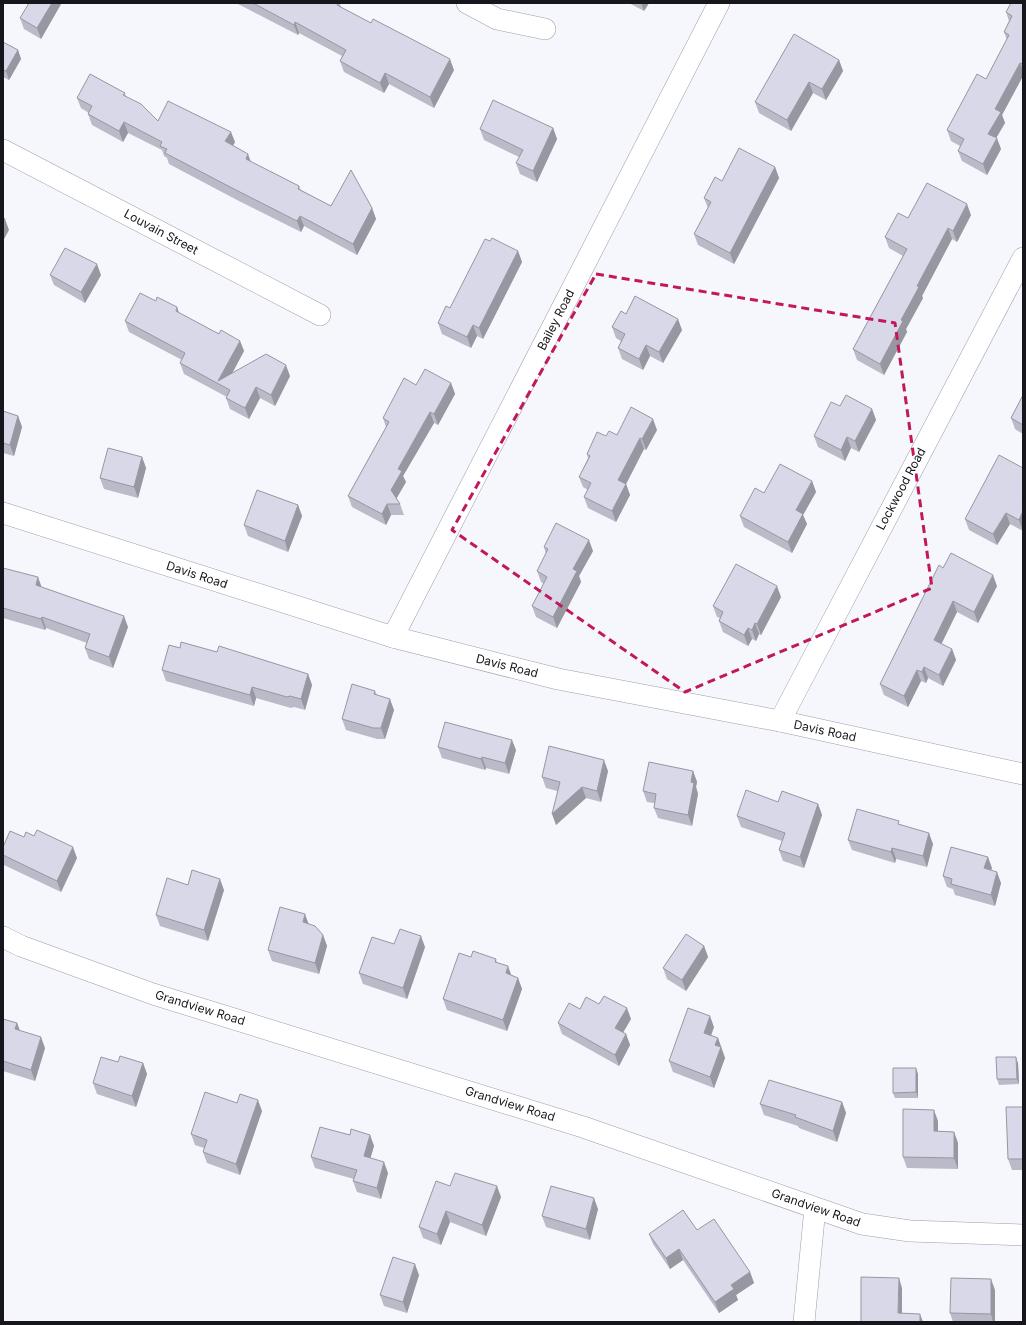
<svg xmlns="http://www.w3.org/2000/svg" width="1026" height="1325" font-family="Inter,sans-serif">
<rect width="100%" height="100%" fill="#f6f6fd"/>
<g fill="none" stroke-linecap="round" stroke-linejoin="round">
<defs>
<g id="minor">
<path d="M 467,3 L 497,19 L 545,29"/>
<path d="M 3,150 L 320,315"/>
<path d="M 3,513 L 393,637 L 558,679 L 780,721 L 1023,774"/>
<path d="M 393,637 L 719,3"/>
<path d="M 780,721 L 1023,258"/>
<path d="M 3,937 L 21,946 L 153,994 L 583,1127 L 862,1224 L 910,1231 L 1023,1235"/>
<path d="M 804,1322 L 815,1208"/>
</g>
</defs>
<use href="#minor" stroke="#9e9ead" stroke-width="22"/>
<use href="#minor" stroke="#fff" stroke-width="21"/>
</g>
<g fill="#babac8">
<path d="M 236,3 L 340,3 L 341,7 L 454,70 L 434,108 L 389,84 L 384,93 L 344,72 L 340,61 L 342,56 L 299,33 L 298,35 Z"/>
<path d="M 629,3 L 649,3 L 644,11 Z"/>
<path d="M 1023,3 L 1023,76 L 1002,115 L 1005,123 L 996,138 L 1001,149 L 987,175 L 962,161 L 958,151 L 960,146 L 951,141 L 947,130 L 986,79 L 1007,40 L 1004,32 L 1009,21 L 1006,12 Z"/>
<path d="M 61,4 L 41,39 L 24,29 L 20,18 Z"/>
<path d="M 3,42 L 18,50 L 21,59 L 9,80 L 3,77 Z"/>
<path d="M 839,60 L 843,71 L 826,100 L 813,93 L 791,131 L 759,113 L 755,102 Z"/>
<path d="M 125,93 L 126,97 L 158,121 L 235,142 L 233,146 L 251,162 L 299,186 L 301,190 L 331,206 L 372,208 L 376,219 L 357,255 L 304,226 L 301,232 L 237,200 L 169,164 L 167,158 L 164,156 L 162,150 L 128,133 L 123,142 L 92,125 L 88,114 L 89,113 L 81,108 L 77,98 Z"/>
<path d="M 553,128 L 557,139 L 537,182 L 520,174 L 516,163 L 519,157 L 484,140 L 480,129 Z"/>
<path d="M 775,167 L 779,178 L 734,264 L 698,245 L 694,234 L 708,208 L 704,198 L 722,181 Z"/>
<path d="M 971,215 L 957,242 L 952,239 L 922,296 L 923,298 L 906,329 L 907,332 L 884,375 L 857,360 L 853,349 L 903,256 L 889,248 L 885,237 L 908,218 Z"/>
<path d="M 490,241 L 518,251 L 522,262 L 483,339 L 477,336 L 471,348 L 442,334 L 438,323 L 450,308 Z"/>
<path d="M 50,275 L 101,275 L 85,303 L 54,285 Z"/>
<path d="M 156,301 L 179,313 L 219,334 L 240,341 L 244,351 L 232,373 L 290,376 L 275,406 L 260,398 L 249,419 L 230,409 L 226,398 L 227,397 L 184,374 L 180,363 L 182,360 L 129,332 L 125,321 Z"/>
<path d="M 626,314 L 682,330 L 663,363 L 650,356 L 643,370 L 622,359 L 618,348 L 621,341 L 616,338 L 612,327 Z"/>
<path d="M 451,383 L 455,394 L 438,425 L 434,423 L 403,476 L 406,482 L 396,499 L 400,504 L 404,515 L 391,515 L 386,525 L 352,507 L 348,496 L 386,427 L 383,418 L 416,385 Z"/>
<path d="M 1023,395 L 1023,434 L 1015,429 L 1011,418 Z"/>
<path d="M 840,406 L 872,409 L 876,420 L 859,452 L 851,448 L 845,461 L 818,447 L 814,436 Z"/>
<path d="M 3,411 L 18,416 L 22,427 L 14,456 L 3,453 Z"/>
<path d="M 657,430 L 646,450 L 644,449 L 626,484 L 630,495 L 616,522 L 588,508 L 584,497 L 588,490 L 583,487 L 579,477 L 588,458 L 587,454 L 606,436 Z"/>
<path d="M 142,457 L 146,468 L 138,498 L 104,489 L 100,478 Z"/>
<path d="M 1023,468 L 1023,531 L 1010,524 L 997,545 L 969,530 L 965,519 Z"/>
<path d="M 812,481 L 816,492 L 803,515 L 807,524 L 792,553 L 744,527 L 740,516 L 764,493 Z"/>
<path d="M 298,505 L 302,516 L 288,552 L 248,536 L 244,525 Z"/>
<path d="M 544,547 L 593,551 L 579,576 L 581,582 L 557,628 L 536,617 L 532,606 L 544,584 L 541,582 L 537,571 L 546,554 Z"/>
<path d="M 3,568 L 41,587 L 128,627 L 113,668 L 89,659 L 85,648 L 87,643 L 46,628 L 45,630 L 3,618 Z"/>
<path d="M 943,568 L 997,586 L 978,623 L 957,612 L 941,644 L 952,649 L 956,660 L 943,686 L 928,678 L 926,683 L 921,681 L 908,707 L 884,695 L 880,684 Z"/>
<path d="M 781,597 L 761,635 L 759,634 L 756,641 L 752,639 L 748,646 L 723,632 L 719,621 L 720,618 L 717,617 L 713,606 Z"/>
<path d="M 180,648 L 217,652 L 308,674 L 312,685 L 305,710 L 294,707 L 291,708 L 256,698 L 254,706 L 166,681 L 162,670 Z"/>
<path d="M 375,691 L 377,695 L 394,710 L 385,739 L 377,739 L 346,730 L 342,719 Z"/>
<path d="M 438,747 L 516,750 L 509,774 L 486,768 L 485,770 L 442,758 Z"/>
<path d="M 608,771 L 601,802 L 586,798 L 556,825 L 557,791 L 546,788 L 542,777 Z"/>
<path d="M 693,771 L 697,782 L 696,787 L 698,794 L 692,826 L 658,818 L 654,808 L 654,803 L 647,802 L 643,791 Z"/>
<path d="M 778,802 L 818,804 L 822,815 L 804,868 L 783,861 L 779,850 L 782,841 L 741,827 L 737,816 Z"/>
<path d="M 901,825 L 933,844 L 927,867 L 896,859 L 895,863 L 852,850 L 848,840 Z"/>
<path d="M 24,837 L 77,858 L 61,892 L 4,865 L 3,862 L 3,847 Z"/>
<path d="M 992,868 L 991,870 L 1001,883 L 995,906 L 955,895 L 953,889 L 947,887 L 943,876 Z"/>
<path d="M 188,885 L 224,890 L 208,941 L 160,926 L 156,915 Z"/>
<path d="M 309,924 L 323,935 L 327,946 L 319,974 L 272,961 L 268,950 Z"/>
<path d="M 394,944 L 425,947 L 407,999 L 363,984 L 359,973 Z"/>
<path d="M 704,946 L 708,957 L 686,991 L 667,979 L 663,968 Z"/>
<path d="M 471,957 L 496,959 L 497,963 L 511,975 L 518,978 L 522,989 L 507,1031 L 447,1010 L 443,999 Z"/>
<path d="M 599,1004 L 631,1019 L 623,1033 L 626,1034 L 630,1045 L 619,1066 L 562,1034 L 558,1023 L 580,1009 Z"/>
<path d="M 3,1019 L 17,1023 L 20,1031 L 45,1048 L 35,1081 L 3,1071 Z"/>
<path d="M 714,1027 L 711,1035 L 718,1038 L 725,1058 L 714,1088 L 673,1072 L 669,1061 Z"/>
<path d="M 118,1062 L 143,1063 L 147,1074 L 136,1107 L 97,1094 L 93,1083 Z"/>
<path d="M 1018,1063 L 1019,1084 L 999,1085 L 997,1079 Z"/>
<path d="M 918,1074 L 918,1098 L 895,1098 L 893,1093 Z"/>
<path d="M 842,1102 L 846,1113 L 837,1142 L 799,1128 L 798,1126 L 764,1115 L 760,1104 Z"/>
<path d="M 1023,1107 L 1023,1170 L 1012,1170 L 1008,1159 Z"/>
<path d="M 262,1111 L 240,1175 L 207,1163 L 203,1152 L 204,1148 L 195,1145 L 191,1134 Z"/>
<path d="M 938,1121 L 938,1131 L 954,1132 L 958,1143 L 958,1169 L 907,1168 L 903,1157 Z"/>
<path d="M 350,1135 L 370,1135 L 374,1146 L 370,1158 L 388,1173 L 381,1199 L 357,1192 L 353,1181 L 354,1179 L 315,1168 L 311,1157 Z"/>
<path d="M 450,1186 L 501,1197 L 486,1236 L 450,1222 L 441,1245 L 423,1238 L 419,1227 Z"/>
<path d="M 598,1209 L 590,1240 L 546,1227 L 542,1216 Z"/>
<path d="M 697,1230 L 750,1272 L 754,1283 L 736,1295 L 738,1300 L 719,1313 L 683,1260 L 670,1269 L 653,1244 L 649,1234 Z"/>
<path d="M 419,1275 L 407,1313 L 384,1306 L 380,1295 Z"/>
<path d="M 995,1290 L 995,1322 L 953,1322 L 950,1313 Z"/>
</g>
<g fill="#9797a2">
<path d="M 52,3 L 61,3 L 61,4 L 41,39 L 37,28 Z"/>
<path d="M 641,3 L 649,3 L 644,11 Z"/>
<path d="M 295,22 L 299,33 L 298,35 L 294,25 Z"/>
<path d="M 18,50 L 21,59 L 9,80 L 6,71 Z"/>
<path d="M 450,59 L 454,70 L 434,108 L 430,97 Z"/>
<path d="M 839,60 L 843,71 L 826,100 L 822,89 Z"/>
<path d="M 1020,63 L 1023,70 L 1023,76 L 1002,115 L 1005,123 L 992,145 L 988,134 L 995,109 Z"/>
<path d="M 385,73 L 389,84 L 384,93 L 380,83 Z"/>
<path d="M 809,82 L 813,93 L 791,131 L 787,120 Z"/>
<path d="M 124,122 L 128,133 L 123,142 L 119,131 Z"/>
<path d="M 553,128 L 557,139 L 537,182 L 533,171 Z"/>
<path d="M 231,132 L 235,142 L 229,152 L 225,141 Z"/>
<path d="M 997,138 L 1001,149 L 987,175 L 983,164 Z"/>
<path d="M 248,154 L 252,165 L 246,159 Z"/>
<path d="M 775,167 L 779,178 L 734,264 L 730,253 Z"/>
<path d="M 967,204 L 971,215 L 957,242 L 953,231 Z"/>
<path d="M 372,208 L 376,219 L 357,255 L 353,244 Z"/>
<path d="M 300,216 L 304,226 L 301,232 L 297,221 Z"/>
<path d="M 5,219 L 9,230 L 3,241 L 3,223 Z"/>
<path d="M 948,228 L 952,239 L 922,296 L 923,298 L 906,329 L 907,332 L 884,375 L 880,364 L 917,286 Z"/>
<path d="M 518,251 L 522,262 L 483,339 L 479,328 Z"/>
<path d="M 97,264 L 101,275 L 85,303 L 81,292 Z"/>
<path d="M 177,307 L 181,318 L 176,311 Z"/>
<path d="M 678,319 L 682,330 L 663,363 L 659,352 Z"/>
<path d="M 473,325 L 477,336 L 471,348 L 467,337 Z"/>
<path d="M 240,341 L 244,351 L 225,387 L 218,381 Z"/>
<path d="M 646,345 L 650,356 L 643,370 L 639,359 Z"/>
<path d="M 286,365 L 290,376 L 275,406 L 271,395 Z"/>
<path d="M 451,383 L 455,394 L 438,425 L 434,414 Z"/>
<path d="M 256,387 L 260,398 L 249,419 L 245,408 Z"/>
<path d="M 872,409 L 876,420 L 859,452 L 855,441 Z"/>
<path d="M 430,412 L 434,423 L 403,476 L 406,482 L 395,501 L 391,490 L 398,469 Z"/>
<path d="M 18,416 L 22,427 L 14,456 L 10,445 Z"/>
<path d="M 653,419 L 657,430 L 646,450 L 642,439 Z"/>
<path d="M 847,437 L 851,448 L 845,461 L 841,450 Z"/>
<path d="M 640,438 L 644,449 L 626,484 L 630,495 L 616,522 L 612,511 L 618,480 Z"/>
<path d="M 142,457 L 146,468 L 138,498 L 134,487 Z"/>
<path d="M 812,481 L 816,492 L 803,515 L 807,524 L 792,553 L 788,542 L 796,510 Z"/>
<path d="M 387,504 L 391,515 L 386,525 L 382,514 Z"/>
<path d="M 298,505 L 302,516 L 288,552 L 285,541 Z"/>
<path d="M 1023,511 L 1023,531 L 1019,520 Z"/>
<path d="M 1006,513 L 1010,524 L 997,545 L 993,534 Z"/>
<path d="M 589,540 L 593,551 L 579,576 L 581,582 L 557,628 L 553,617 L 573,569 Z"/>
<path d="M 993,575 L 997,586 L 978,623 L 974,612 Z"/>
<path d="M 38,577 L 42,588 L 36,585 Z"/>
<path d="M 777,586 L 781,597 L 761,635 L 757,624 Z"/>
<path d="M 953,601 L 957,612 L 938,651 L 934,640 Z"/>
<path d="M 124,616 L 128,627 L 113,668 L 109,657 Z"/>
<path d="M 42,617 L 46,628 L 45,630 L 41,619 Z"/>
<path d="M 755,623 L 759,634 L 756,641 L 752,630 Z"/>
<path d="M 748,628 L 752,639 L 748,646 L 744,635 Z"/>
<path d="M 952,649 L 956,660 L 943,686 L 939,675 Z"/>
<path d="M 924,667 L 928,678 L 926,683 L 922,672 Z"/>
<path d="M 917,670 L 921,681 L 908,707 L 904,696 Z"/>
<path d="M 308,674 L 312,685 L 305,710 L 301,699 Z"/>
<path d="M 252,687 L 256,698 L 254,706 L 250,695 Z"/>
<path d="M 390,699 L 394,710 L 385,739 L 381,728 Z"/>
<path d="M 512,740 L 516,750 L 509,774 L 505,763 Z"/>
<path d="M 482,757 L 486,768 L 485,770 L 481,759 Z"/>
<path d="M 604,760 L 608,771 L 601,802 L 597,791 Z"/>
<path d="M 693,771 L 697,782 L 696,787 L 698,794 L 692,826 L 688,815 L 691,782 Z"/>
<path d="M 582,787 L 586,798 L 556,825 L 552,814 Z"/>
<path d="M 818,804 L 822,815 L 804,868 L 800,857 Z"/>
<path d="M 929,833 L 933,844 L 927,867 L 923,856 Z"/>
<path d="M 73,847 L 77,858 L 61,892 L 57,881 Z"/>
<path d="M 892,848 L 896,859 L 895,863 L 891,852 Z"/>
<path d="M 988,857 L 992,868 L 988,879 L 984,868 Z"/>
<path d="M 997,872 L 1001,883 L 995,906 L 991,895 Z"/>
<path d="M 220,879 L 224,890 L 208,941 L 204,930 Z"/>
<path d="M 305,914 L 309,925 L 303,922 Z"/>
<path d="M 323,935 L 327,946 L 319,974 L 315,963 Z"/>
<path d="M 421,936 L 425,947 L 407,999 L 403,988 Z"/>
<path d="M 704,946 L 708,957 L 686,991 L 682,980 Z"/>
<path d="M 508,966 L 512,977 L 506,973 Z"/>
<path d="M 518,978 L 522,989 L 507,1031 L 503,1020 Z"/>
<path d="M 627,1008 L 631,1019 L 619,1039 L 615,1028 Z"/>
<path d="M 710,1016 L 714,1027 L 708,1044 L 704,1033 Z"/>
<path d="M 17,1023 L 21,1034 L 15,1029 Z"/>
<path d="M 626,1034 L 630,1045 L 619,1066 L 615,1055 Z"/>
<path d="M 41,1037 L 45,1048 L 35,1081 L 31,1070 Z"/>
<path d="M 718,1038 L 725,1058 L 714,1088 L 710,1077 L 715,1045 Z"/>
<path d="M 1016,1057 L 1018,1063 L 1019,1084 L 1017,1079 Z"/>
<path d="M 143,1063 L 147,1074 L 136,1107 L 132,1096 Z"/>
<path d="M 916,1068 L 918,1074 L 918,1098 L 916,1092 Z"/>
<path d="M 258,1100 L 262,1111 L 240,1175 L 236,1164 Z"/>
<path d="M 842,1102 L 846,1113 L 837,1142 L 833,1131 Z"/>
<path d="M 934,1110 L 938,1121 L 938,1142 L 934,1131 Z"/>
<path d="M 954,1132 L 958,1143 L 958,1169 L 954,1158 Z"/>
<path d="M 370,1135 L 374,1146 L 368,1167 L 364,1156 Z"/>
<path d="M 384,1162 L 388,1173 L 381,1199 L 377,1188 Z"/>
<path d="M 497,1186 L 501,1197 L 486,1236 L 482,1225 Z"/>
<path d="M 594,1198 L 598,1209 L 590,1240 L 586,1229 Z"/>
<path d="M 446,1211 L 450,1222 L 441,1245 L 437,1234 Z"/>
<path d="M 679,1249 L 683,1260 L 670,1269 L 666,1258 Z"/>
<path d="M 415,1264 L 419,1275 L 407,1313 L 403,1302 Z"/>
<path d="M 750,1272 L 754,1283 L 736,1295 L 738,1300 L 719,1313 L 715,1302 L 731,1285 Z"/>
<path d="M 899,1278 L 902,1288 L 902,1322 L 898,1313 Z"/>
<path d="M 991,1279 L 995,1290 L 995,1322 L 993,1322 L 991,1314 Z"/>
<path d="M 920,1314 L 923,1322 L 920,1322 Z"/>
</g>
<g fill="#d8d8e8" stroke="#9797a2">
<path d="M 29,3 L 52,3 L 37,28 L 20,18 Z"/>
<path d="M 253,3 L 338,3 L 337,5 L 371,23 L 373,19 L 450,59 L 430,97 L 385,73 L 380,83 L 340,61 L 346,50 L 295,22 L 294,25 Z"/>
<path d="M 1011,3 L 1023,3 L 1023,64 L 1020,63 L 995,109 L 1001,112 L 988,134 L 997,138 L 983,164 L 958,151 L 964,139 L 947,130 L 977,74 L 986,79 L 1009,35 L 1004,32 L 1012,16 L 1006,12 Z"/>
<path d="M 794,34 L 839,60 L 822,89 L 809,82 L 787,120 L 755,102 Z"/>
<path d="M 3,42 L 18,50 L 6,71 L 3,70 Z"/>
<path d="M 90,74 L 125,93 L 123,95 L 141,104 L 158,121 L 168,101 L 231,132 L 225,141 L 248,154 L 246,159 L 299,186 L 298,189 L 331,206 L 351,170 L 372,208 L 353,244 L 300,216 L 297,221 L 234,189 L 165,153 L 167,149 L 160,146 L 162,142 L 124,122 L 119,131 L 88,114 L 92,106 L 77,98 Z"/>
<path d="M 493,100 L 553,128 L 533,171 L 516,163 L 523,150 L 480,129 Z"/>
<path d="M 739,148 L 775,167 L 730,253 L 694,234 L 711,202 L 704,198 L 715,177 L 722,181 Z"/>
<path d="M 927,183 L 967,204 L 953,231 L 948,228 L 917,286 L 919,287 L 901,320 L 903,321 L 880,364 L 853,349 L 907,249 L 885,237 L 898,213 L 908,218 Z"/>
<path d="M 3,217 L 5,219 L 3,223 Z"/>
<path d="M 492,238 L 518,251 L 479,328 L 473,325 L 467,337 L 438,323 L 446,306 L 450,308 L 485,239 L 490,241 Z"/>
<path d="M 65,248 L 97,264 L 81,292 L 50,275 Z"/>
<path d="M 140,293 L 156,301 L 157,297 L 177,307 L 176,311 L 219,334 L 221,330 L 240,341 L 218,381 L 266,354 L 286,365 L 271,395 L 256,387 L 245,408 L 226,398 L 230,390 L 180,363 L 185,353 L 125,321 Z"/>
<path d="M 635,296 L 678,319 L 659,352 L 646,345 L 639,359 L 618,348 L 625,334 L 612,327 L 621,311 L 626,314 Z"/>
<path d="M 425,369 L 451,383 L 434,414 L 430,412 L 398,469 L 402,471 L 391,490 L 400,504 L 387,504 L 382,514 L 348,496 L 389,422 L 383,418 L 404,378 L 416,385 Z"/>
<path d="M 846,395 L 872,409 L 855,441 L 847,437 L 841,450 L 814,436 L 831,402 L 840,406 Z"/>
<path d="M 1023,395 L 1023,425 L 1011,418 Z"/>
<path d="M 631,407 L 653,419 L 642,439 L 640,438 L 618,480 L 626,484 L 612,511 L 584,497 L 591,483 L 579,477 L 590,456 L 587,454 L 597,432 L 606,436 L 609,431 L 617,435 Z"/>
<path d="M 3,411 L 18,416 L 10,445 L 3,443 Z"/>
<path d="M 108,448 L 142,457 L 134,487 L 100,478 Z"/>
<path d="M 999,455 L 1023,468 L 1023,496 L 1022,498 L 1023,498 L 1023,511 L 1019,520 L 1006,513 L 993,534 L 965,519 Z"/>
<path d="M 780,464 L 812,481 L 796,510 L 803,514 L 788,542 L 740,516 L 755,488 L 764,493 Z"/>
<path d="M 257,490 L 298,505 L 285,541 L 244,525 Z"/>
<path d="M 556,523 L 589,540 L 573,569 L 577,571 L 553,617 L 532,606 L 547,577 L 537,571 L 548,549 L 544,547 Z"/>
<path d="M 951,553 L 993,575 L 974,612 L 953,601 L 934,640 L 952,649 L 939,675 L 924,667 L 922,672 L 917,670 L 904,696 L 880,684 L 939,565 L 943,568 Z"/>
<path d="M 736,564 L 777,586 L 757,624 L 755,623 L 752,630 L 748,628 L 744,635 L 719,621 L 723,612 L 713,606 Z"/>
<path d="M 3,568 L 38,577 L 36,585 L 124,616 L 109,657 L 85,648 L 90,634 L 42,617 L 41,619 L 3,608 Z"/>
<path d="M 181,642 L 217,652 L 219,646 L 308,674 L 301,699 L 290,696 L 287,697 L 252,687 L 250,695 L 162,670 L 169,645 L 180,648 Z"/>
<path d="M 352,684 L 375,691 L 374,694 L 390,699 L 381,728 L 373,728 L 342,719 Z"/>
<path d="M 445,722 L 512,740 L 505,763 L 482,757 L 481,759 L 438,747 Z"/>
<path d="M 549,746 L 604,760 L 597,791 L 582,787 L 552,814 L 560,782 L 542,777 Z"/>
<path d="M 649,762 L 693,771 L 691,782 L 694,783 L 688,815 L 654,808 L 656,794 L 643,791 Z"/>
<path d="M 746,790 L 778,802 L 782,791 L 818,804 L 800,857 L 779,850 L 785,833 L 737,816 Z"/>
<path d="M 857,809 L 899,821 L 898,824 L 929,833 L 923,856 L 892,848 L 891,852 L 848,840 Z"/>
<path d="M 37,830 L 73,847 L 57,881 L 3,855 L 3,847 L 10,831 L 24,837 L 26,832 L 34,836 Z"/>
<path d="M 951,847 L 988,857 L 984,868 L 997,872 L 991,895 L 951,884 L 952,879 L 943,876 Z"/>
<path d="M 192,870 L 220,879 L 204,930 L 156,915 L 167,878 L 188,885 Z"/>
<path d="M 280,907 L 305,914 L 303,922 L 315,926 L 323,935 L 315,963 L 268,950 Z"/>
<path d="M 400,929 L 421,936 L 403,988 L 359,973 L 372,937 L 394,944 Z"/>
<path d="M 686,934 L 704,946 L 682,980 L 663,968 Z"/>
<path d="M 473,951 L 496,959 L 495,962 L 508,966 L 506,973 L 518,978 L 503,1020 L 443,999 L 459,953 L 471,957 Z"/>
<path d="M 604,996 L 627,1008 L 615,1028 L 626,1034 L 615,1055 L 558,1023 L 569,1003 L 580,1009 L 586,997 L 599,1004 Z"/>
<path d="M 688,1008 L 710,1016 L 704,1033 L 718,1038 L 715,1045 L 721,1047 L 710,1077 L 669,1061 Z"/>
<path d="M 3,1019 L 17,1023 L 15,1029 L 41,1037 L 31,1070 L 3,1061 Z"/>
<path d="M 120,1056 L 143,1063 L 132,1096 L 93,1083 L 101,1057 L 118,1062 Z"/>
<path d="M 996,1057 L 1016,1057 L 1017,1079 L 997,1079 Z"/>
<path d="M 893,1068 L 916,1068 L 916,1092 L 893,1093 Z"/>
<path d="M 769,1080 L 842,1102 L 833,1131 L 795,1117 L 796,1115 L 760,1104 Z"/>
<path d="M 205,1092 L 237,1103 L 240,1094 L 258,1100 L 236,1164 L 203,1152 L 207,1140 L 191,1134 Z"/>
<path d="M 1006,1107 L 1023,1107 L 1023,1159 L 1008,1159 Z"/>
<path d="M 903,1109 L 934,1110 L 934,1131 L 954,1132 L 954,1158 L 903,1157 Z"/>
<path d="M 320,1127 L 350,1135 L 351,1129 L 370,1135 L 364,1156 L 384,1162 L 377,1188 L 353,1181 L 357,1170 L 311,1157 Z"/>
<path d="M 455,1173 L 497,1186 L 482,1225 L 446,1211 L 437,1234 L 419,1227 L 436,1181 L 450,1186 Z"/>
<path d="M 551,1186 L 594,1198 L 586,1229 L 542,1216 Z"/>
<path d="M 683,1210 L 697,1230 L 714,1219 L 750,1272 L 731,1285 L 734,1289 L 715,1302 L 679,1249 L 666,1258 L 649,1234 Z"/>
<path d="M 393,1257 L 415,1264 L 403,1302 L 380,1295 Z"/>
<path d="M 861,1277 L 899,1278 L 898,1313 L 920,1314 L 920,1322 L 861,1322 Z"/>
<path d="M 951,1278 L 991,1279 L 991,1314 L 950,1313 Z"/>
</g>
<path fill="none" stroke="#c2185b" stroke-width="3" stroke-dasharray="8 5" stroke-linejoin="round" d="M 596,274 L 895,323 L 932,588 L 685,692 L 452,530 Z"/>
<g text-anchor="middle" stroke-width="3.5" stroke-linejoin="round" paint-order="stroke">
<g font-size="12" fill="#16161c" stroke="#fff">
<text transform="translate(161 232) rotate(28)" y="4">Louvain Street</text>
<text transform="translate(556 320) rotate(-63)" y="4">Bailey Road</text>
<text transform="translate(901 489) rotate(-62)" y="4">Lockwood Road</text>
<text transform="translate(197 575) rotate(18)" y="4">Davis Road</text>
<text transform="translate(507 666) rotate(14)" y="4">Davis Road</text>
<text transform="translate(825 731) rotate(12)" y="4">Davis Road</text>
<text transform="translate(200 1008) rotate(17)" y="4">Grandview Road</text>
<text transform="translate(510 1104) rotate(17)" y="4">Grandview Road</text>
<text transform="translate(816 1208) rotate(19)" y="4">Grandview Road</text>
</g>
</g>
<rect width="1026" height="1325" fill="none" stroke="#16161c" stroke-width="8"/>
</svg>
